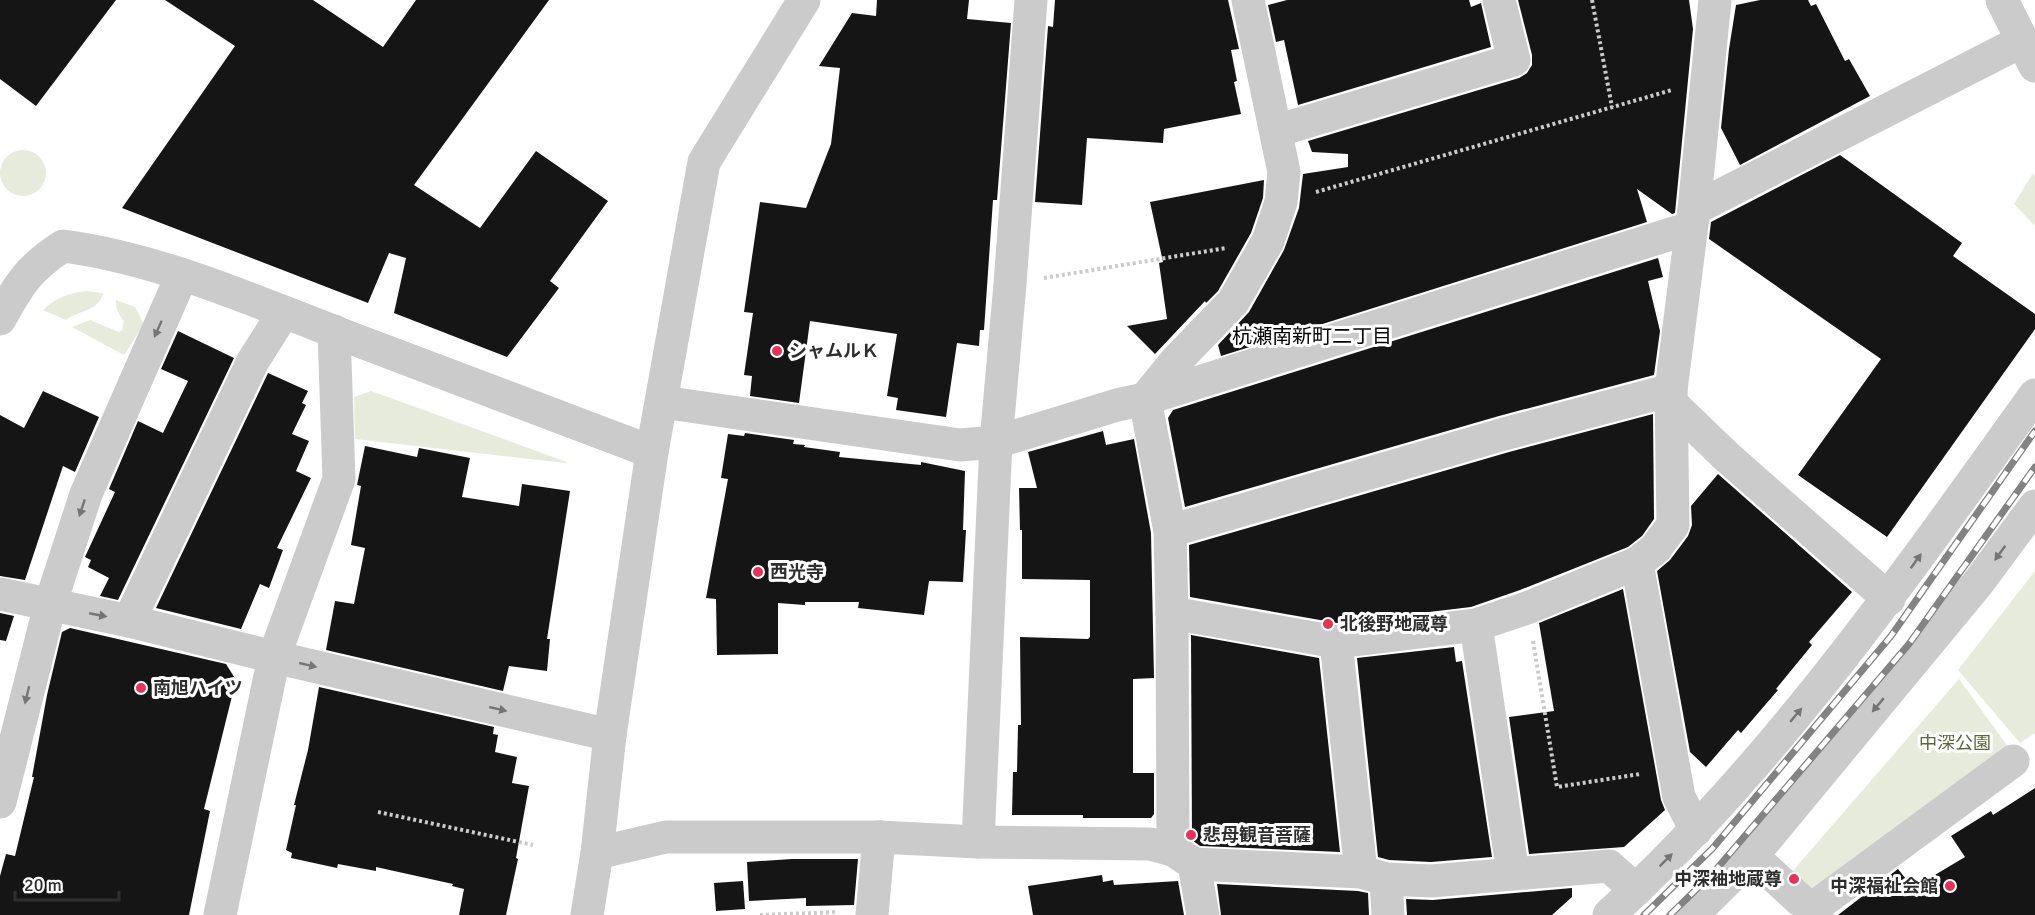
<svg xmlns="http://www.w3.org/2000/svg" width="2035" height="915" font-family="Signika,'Noto Sans JP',sans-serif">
<rect width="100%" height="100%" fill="#fff"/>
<g fill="#e6ebdb">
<circle cx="23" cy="173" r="23"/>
<path d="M 2033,173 L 2035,177 L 2035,226 L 2014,204 Z"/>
<path d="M 86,291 L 103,293 C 99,312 78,310 66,320 L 43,310 C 55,298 69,293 86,291 Z"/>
<path d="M 116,300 L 135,307 L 144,324 L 124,355 L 72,327 L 90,320 L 119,332 L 122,330 L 124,321 C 119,315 115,308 116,300 Z"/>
<path d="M 371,391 L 567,462 L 566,463 L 355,439 L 354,397 Z"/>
<path d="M 2035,571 L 2035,733 L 2020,743 L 1958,670 Z"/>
<path d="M 1959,679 L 2011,751 L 1818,896 L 1791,873 Z"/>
</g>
<g fill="#151515">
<path d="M 0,0 L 116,0 L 36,106 L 0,79 Z"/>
<path d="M 165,0 L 313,0 L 383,47 L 416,0 L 549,0 L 414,185 L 480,228 L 536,151 L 608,201 L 550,281 L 559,288 L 507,357 L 394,313 L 406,258 L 389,253 L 368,303 L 122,208 L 235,46 Z"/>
<path d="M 877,0 L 969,0 L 967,19 L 1011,23 L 997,200 L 993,200 L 984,330 L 980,330 L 979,346 L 957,343 L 946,417 L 896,410 L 898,398 L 887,396 L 897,334 L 810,321 L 799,403 L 750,396 L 752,376 L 744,375 L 753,313 L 744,312 L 760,202 L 806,208 L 831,144 L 840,68 L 819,66 L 852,13 L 876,16 Z"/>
<path d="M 1055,0 L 1228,0 L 1239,49 L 1231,50 L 1237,81 L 1234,82 L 1241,114 L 1164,129 L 1163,143 L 1087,138 L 1082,205 L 1035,202 L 1048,26 L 1053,27 Z"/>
<path d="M 1287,0 L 1469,0 L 1471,7 L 1481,3 L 1491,47 L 1298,105 L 1284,40 L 1276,42 L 1268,5 Z"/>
<path d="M 1518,0 L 1689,0 L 1693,29 L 1675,213 L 1672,214 L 1637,189 L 1647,222 L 1221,356 L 1218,345 L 1249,312 L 1284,250 L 1299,208 L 1303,174 L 1348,167 L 1348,154 L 1312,152 L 1308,141 L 1519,78 L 1527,73 L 1532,65 L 1532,55 Z"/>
<path d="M 1760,0 L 1808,0 L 1811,6 L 1816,4 L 1845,61 L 1849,59 L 1870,96 L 1740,165 L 1721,128 L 1729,49 L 1736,5 Z"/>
<path d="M 1840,155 L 1962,243 L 1953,256 L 2035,314 L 2035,329 L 1887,537 L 1798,475 L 1881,359 L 1709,239 L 1711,222 Z"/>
<path d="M 1264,180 L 1263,198 L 1251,233 L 1218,291 L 1206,303 L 1205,301 L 1155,354 L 1127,326 L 1167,319 L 1159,263 L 1163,262 L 1150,202 Z"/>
<path d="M 1658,258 L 1663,277 L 1648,281 L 1660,331 L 1654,375 L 1499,416 L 1185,507 L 1168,418 L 1173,410 Z"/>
<path d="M 178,331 L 234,358 L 118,600 L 100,596 L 109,578 L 88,567 L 91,560 L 85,557 L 115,492 L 109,489 L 138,421 L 163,433 L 188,381 L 161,369 Z"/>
<path d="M 268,373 L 308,391 L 302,403 L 306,405 L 292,434 L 309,441 L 296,471 L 311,478 L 277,548 L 283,550 L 269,588 L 260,584 L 241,629 L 156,608 Z"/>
<path d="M 43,391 L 99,417 L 75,472 L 63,466 L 25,580 L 0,576 L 0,415 L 24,428 Z"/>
<path d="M 1653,414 L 1654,519 L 1642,536 L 1628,547 L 1520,590 L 1471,607 L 1337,623 L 1190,597 L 1189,545 L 1509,452 Z"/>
<path d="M 1103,431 L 1106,445 L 1134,439 L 1151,533 L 1154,678 L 1133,679 L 1133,773 L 1154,773 L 1154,814 L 1151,818 L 1083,818 L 1083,815 L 1012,815 L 1013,772 L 1017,772 L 1018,725 L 1021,725 L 1020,637 L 1088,639 L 1090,637 L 1090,580 L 1022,579 L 1022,530 L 1020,530 L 1019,488 L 1037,488 L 1028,452 Z"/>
<path d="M 745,433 L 794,440 L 793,444 L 805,445 L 804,447 L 840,452 L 839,457 L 921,465 L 921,462 L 965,471 L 963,530 L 966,530 L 963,582 L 929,581 L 924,615 L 858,608 L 859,602 L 805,602 L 805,605 L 778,603 L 778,654 L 717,655 L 716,599 L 706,598 L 728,479 L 721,478 L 728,434 L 744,436 Z"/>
<path d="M 365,446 L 417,457 L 419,448 L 470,458 L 462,497 L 519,506 L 522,484 L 570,491 L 547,639 L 550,639 L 547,671 L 509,666 L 503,691 L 326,650 L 335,601 L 354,604 L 365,548 L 351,545 L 361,486 L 357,485 Z"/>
<path d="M 1718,474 L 1852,592 L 1809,642 L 1812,645 L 1776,689 L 1778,690 L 1741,733 L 1738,730 L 1706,767 L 1690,752 L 1657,571 L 1670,560 L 1688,536 L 1692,525 L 1691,506 Z"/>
<path d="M 1623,589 L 1661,800 L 1665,810 L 1624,847 L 1529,854 L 1509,717 L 1554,711 L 1539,623 Z"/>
<path d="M 0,613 L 14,616 L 6,641 L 0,640 Z"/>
<path d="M 70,628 L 226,664 L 236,680 L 204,809 L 210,811 L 189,915 L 0,915 L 0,876 L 6,854 L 15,856 L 34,777 L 32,777 L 47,695 L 62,632 Z"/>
<path d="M 1191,635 L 1319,658 L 1340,852 L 1200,846 L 1192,840 Z"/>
<path d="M 1454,647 L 1456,662 L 1462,661 L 1492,857 L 1431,862 L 1389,860 L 1378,857 L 1357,658 Z"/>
<path d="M 319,687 L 494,727 L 493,734 L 498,735 L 495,752 L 517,757 L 512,783 L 529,786 L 516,858 L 518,859 L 506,915 L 459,915 L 464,889 L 452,886 L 453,884 L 376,867 L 376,871 L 338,864 L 337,868 L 291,858 L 292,853 L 286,850 L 296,805 L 294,805 L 308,750 Z"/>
<path d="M 2035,788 L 2035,915 L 1838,915 L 1898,869 L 1913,888 L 1965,857 L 1951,836 L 1991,811 L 1993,815 Z"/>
<path d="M 792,859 L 858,859 L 854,905 L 806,906 L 806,898 L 749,901 L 747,862 Z"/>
<path d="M 1102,875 L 1103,882 L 1113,880 L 1114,885 L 1178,881 L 1184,915 L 1033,915 L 1028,886 Z"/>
<path d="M 743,881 L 745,909 L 716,911 L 714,883 Z"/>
<path d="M 1217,884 L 1358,891 L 1368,893 L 1369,915 L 1221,915 Z"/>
<path d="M 1572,888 L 1572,897 L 1552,915 L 1407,915 L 1406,899 L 1433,900 Z"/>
</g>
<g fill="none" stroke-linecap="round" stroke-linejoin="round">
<g stroke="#cbcbcb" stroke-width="4" stroke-dasharray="3 3" stroke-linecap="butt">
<path d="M 1592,0 L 1612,107"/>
<path d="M 1316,192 L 1672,90"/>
<path d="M 1044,278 L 1226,248"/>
<path d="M 1533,641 L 1557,787 L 1640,774"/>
<path d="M 378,812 L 533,845"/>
<path d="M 760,915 L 838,912"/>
</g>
<g stroke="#cbcbcb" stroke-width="33">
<path d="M 2002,0 L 2035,66"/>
<path d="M 1276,131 L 1514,60 L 1499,0"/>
<path d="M 1694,209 L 2022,41"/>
<path d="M 0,319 C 19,284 29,268 63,246 C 155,258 248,298 335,332 C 440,372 546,412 652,452"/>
<path d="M 1145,399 L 1170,531 L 1172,613 L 1173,850"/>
<path d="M 1145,399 L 1176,361 L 1233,302 L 1268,241 L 1281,202 L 1284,172 L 1248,0"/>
<path d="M 662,402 L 960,445 L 996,442 L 1117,405 L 1145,399 L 1690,228"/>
<path d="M 1671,403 L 1727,457 L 1889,599"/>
<path d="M 1170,531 L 1504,434 L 1671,390"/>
<path d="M 1637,563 L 1679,797 L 1696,830"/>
<path d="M 0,594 L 129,621 L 274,657 L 610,735"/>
<path d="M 1172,613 L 1336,642"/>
<path d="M 129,621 L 253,361 L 284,312"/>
<path d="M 1476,625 L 1513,874"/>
<path d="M 0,802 L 50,605 L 86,494 L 182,275"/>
<path d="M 978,842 L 996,442 L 1010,284 L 1031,0"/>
<path d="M 597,853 L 666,837 L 879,837 L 978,842 L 1150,844 L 1173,850 L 1194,864 L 1361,872 L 1386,879 L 1431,881 L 1609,866 L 1636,890"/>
<path d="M 1752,856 L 1800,900 L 1813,908 L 1817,915"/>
<path d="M 1194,864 L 1203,915"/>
<path d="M 1361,872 L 1336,642 L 1476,625 L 1527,608 L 1637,563 L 1655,549 L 1673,525 L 1671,390 L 1694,209 L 1715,0"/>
<path d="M 1386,879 L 1388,915"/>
<path d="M 1813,908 L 2013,761"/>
<path d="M 220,915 L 274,657 L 339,479 L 334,331"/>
<path d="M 587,915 L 597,853 L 610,735 L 652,452 L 704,162 L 804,0"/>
<path d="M 872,915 L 879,837"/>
<path d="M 1609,915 C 1775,763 1904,577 2035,395"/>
<path d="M 1692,915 L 1752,856 L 1978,583 L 2035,506"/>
</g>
<defs>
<g id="rail">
<path d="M 1644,915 L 1712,849 L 1891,636 L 2035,431"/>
<path d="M 1670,915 L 1714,872 L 1909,644 L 2035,467"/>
</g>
</defs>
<use href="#rail" stroke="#838383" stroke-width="7"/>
<use href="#rail" stroke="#fff" stroke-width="4.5" stroke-dasharray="14" stroke-linecap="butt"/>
</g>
<defs><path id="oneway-solid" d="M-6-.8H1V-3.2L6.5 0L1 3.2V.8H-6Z" transform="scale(1.5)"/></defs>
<g fill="#757575">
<use href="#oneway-solid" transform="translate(158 329) rotate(114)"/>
<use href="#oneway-solid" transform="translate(82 508) rotate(108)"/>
<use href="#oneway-solid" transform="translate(2000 553) rotate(126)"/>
<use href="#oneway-solid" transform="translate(1916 561) rotate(-54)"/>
<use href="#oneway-solid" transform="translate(98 615) rotate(11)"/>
<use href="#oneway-solid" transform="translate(308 665) rotate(13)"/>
<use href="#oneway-solid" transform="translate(27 695) rotate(104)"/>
<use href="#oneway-solid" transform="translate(1878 705) rotate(130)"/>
<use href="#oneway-solid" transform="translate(498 709) rotate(13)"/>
<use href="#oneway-solid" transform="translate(1796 715) rotate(-50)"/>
<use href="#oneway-solid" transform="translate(1666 860) rotate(-45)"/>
</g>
<g fill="#e2335b" stroke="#fff" stroke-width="2">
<circle cx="777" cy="351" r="6"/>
<circle cx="758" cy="572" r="6"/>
<circle cx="1328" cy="624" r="6"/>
<circle cx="141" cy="688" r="6"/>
<circle cx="1191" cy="835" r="6"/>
<circle cx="1794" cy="879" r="6"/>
<circle cx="1950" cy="886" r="6"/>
</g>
<g text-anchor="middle" stroke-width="6" stroke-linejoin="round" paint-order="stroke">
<g font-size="18" font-weight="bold" fill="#2e2e2e" stroke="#fff" text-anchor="start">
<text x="789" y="357">シャムルＫ</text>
<text x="770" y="578">西光寺</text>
<text x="1340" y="630">北後野地蔵尊</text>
<text x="153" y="694">南旭ハイツ</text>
<text x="1203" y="841">悲母観音菩薩</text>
<text x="1782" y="885" text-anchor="end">中深袖地蔵尊</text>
<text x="1938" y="892" text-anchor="end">中深福祉会館</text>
</g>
<g font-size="18" fill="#58683c" stroke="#fff">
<text x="1955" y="749">中深公園</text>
</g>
<g font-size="20" fill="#000" stroke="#fff">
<text x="1312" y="343">杭瀬南新町二丁目</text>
</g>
</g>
<path d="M15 891v9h104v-9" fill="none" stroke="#2e2e2e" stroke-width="3"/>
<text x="24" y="891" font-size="18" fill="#2e2e2e" stroke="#ffffff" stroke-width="4.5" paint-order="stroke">20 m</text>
</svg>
